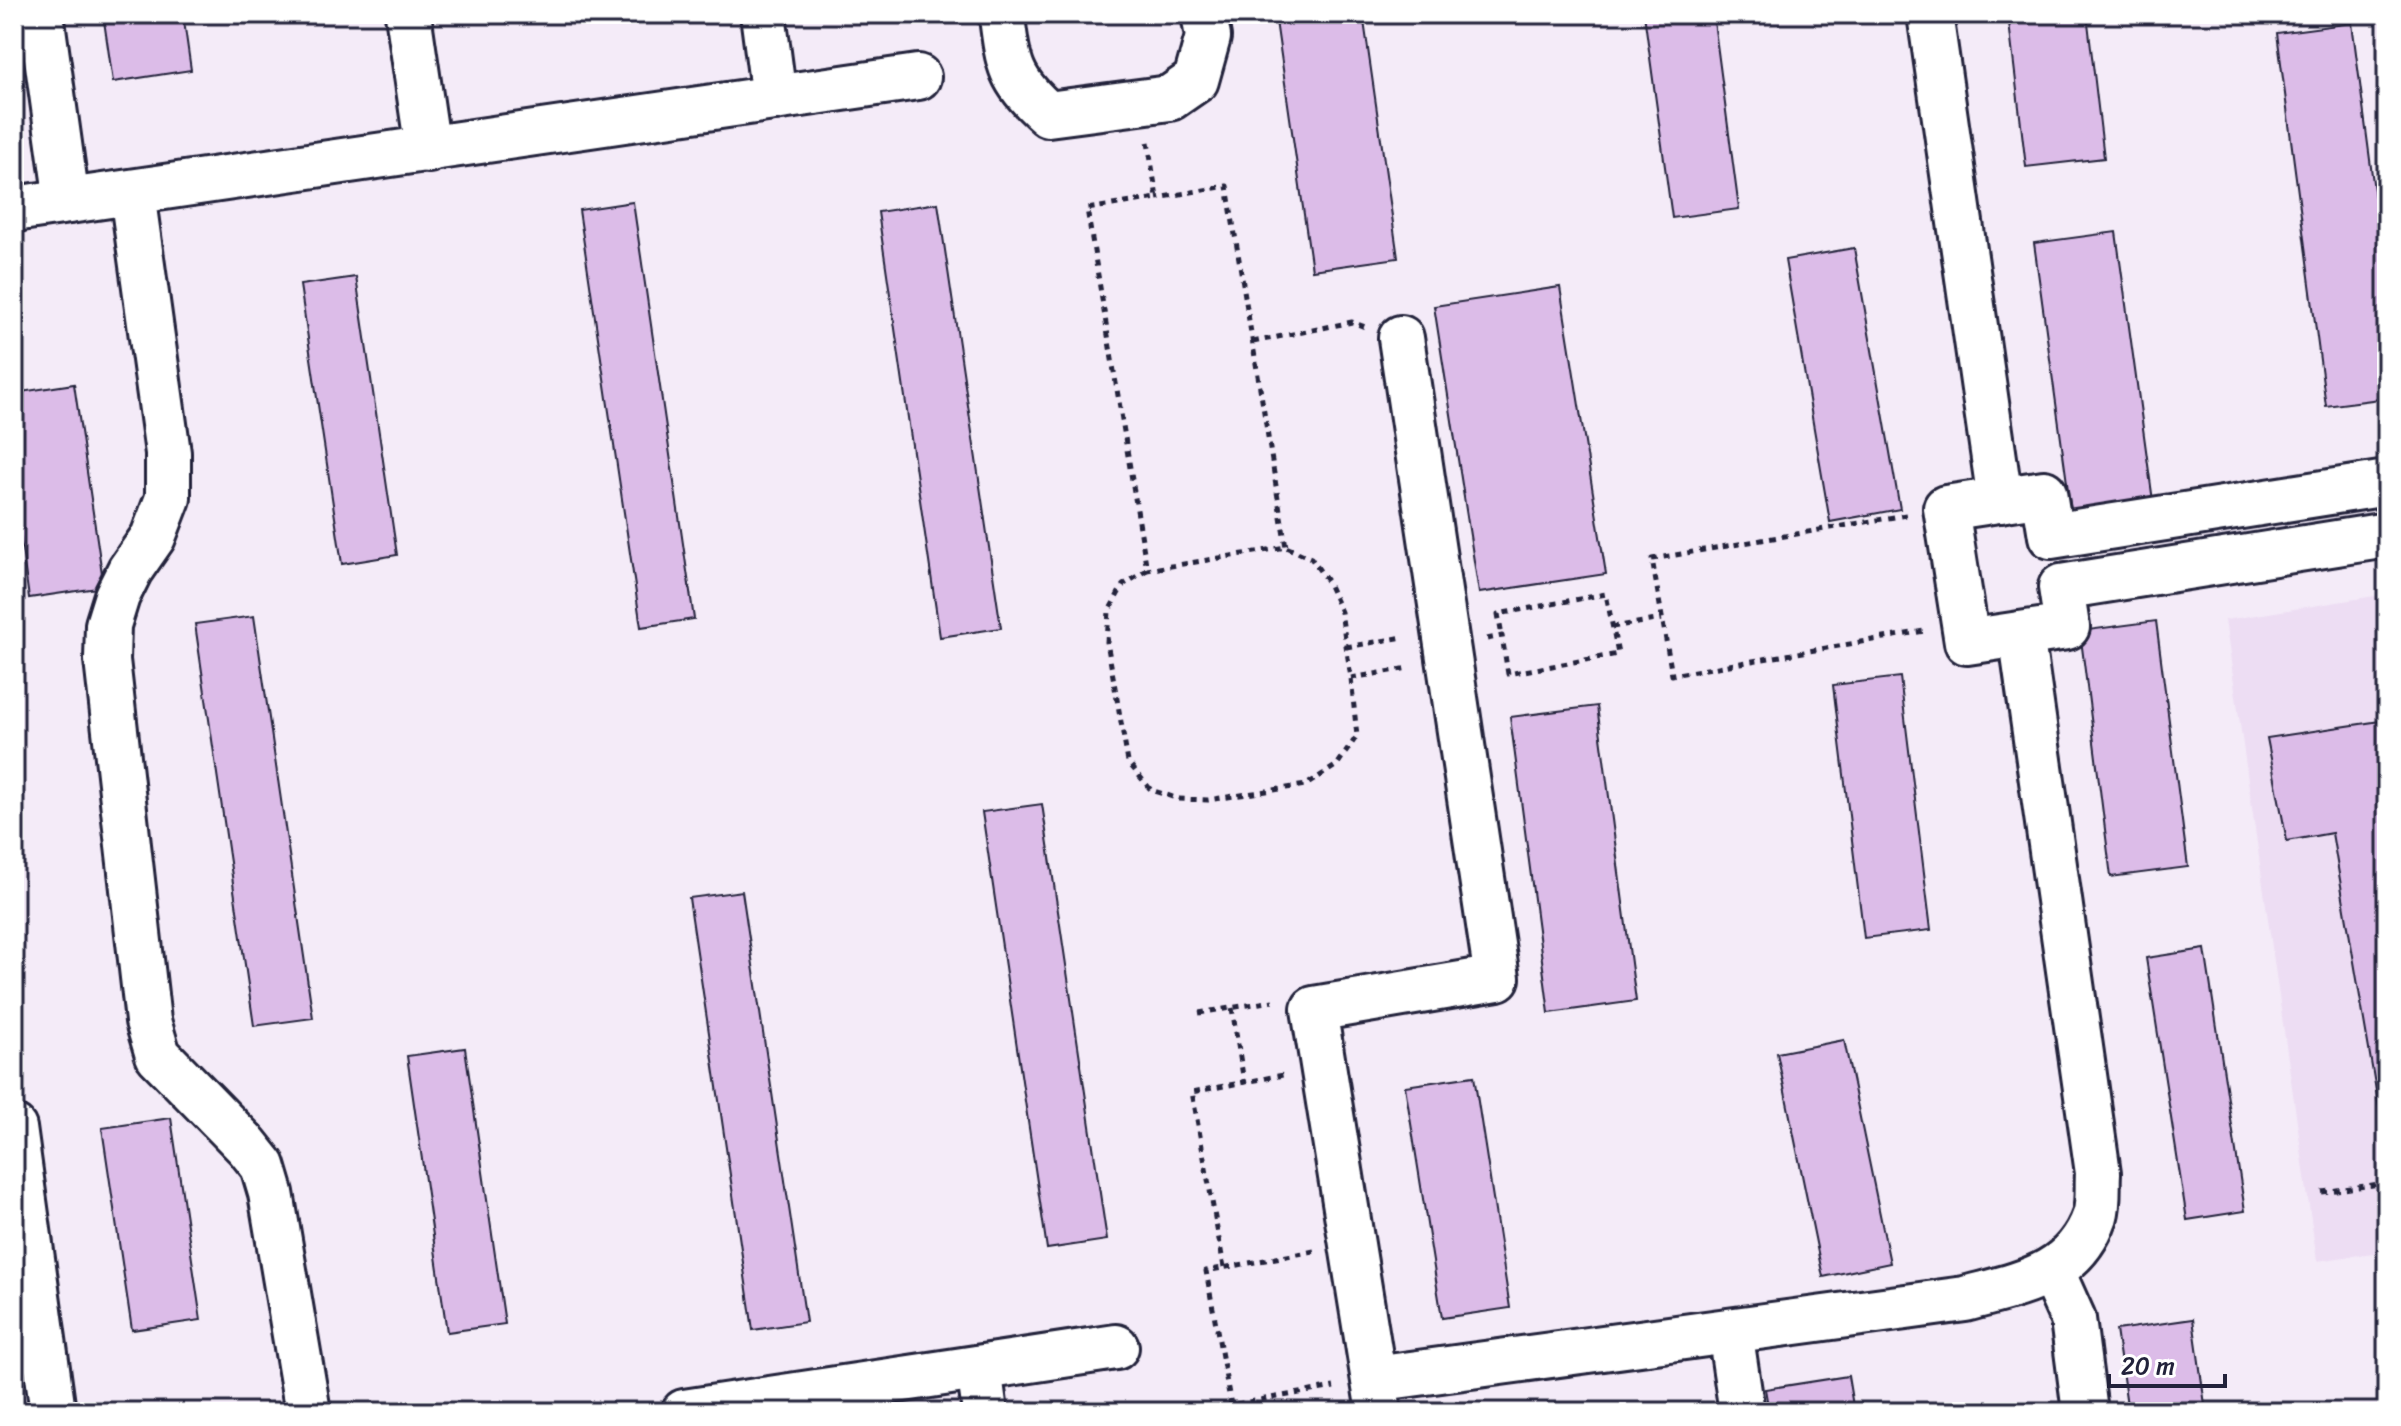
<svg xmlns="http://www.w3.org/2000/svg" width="2401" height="1426" font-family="Sriracha,sans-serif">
<rect width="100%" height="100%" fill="#f4ebf8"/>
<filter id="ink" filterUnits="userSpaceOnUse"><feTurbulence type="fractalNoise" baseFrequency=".0125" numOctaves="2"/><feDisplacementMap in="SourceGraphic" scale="16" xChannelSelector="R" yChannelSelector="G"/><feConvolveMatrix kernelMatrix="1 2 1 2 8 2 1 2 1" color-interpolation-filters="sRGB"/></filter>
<g filter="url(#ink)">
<path fill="#edddf3" d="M 2387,594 L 2387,1251 L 2317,1261 L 2225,620 Z"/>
<g fill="#dcbce8" stroke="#22223b" stroke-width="2">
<path d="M 103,14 L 183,14 L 191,70 L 113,82 Z"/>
<path d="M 1275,14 L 1363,14 L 1398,258 L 1312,270 Z"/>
<path d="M 1644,14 L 1713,14 L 1739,209 L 1672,218 Z"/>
<path d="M 2008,14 L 2087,14 L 2104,158 L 2026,167 Z"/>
<path d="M 2352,23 L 2387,289 L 2387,398 L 2326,406 L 2277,33 Z"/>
<path d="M 633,202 L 694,619 L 641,627 L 579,210 Z"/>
<path d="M 938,203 L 1001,628 L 940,637 L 878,212 Z"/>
<path d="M 2116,232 L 2153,501 L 2071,512 L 2034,243 Z"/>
<path d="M 1854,248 L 1900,509 L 1830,522 L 1785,260 Z"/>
<path d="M 356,277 L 397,555 L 342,564 L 300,285 Z"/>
<path d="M 1560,287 L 1606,574 L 1479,593 L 1434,306 Z"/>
<path d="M 74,384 L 104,587 L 29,598 L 14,493 L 14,393 Z"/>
<path d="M 254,616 L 313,1018 L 254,1026 L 195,624 Z"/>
<path d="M 2156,621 L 2188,867 L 2111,877 L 2080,631 Z"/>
<path d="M 1900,677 L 1931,930 L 1864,938 L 1833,685 Z"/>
<path d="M 1597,706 L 1636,1001 L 1549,1013 L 1510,717 Z"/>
<path d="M 2387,720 L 2387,1113 L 2380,1114 L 2332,833 L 2287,841 L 2267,738 Z"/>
<path d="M 1042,804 L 1107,1240 L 1047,1249 L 982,812 Z"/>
<path d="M 742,891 L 806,1322 L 753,1330 L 689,898 Z"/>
<path d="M 2205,949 L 2245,1211 L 2187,1220 L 2146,958 Z"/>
<path d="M 1844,1040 L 1890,1263 L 1823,1277 L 1777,1053 Z"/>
<path d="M 465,1048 L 505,1324 L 447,1332 L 407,1056 Z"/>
<path d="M 1474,1076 L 1510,1308 L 1442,1318 L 1405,1086 Z"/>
<path d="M 171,1118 L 201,1320 L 132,1330 L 102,1128 Z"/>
<path d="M 2193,1319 L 2206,1412 L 2128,1412 L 2116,1330 Z"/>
<path d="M 1848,1376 L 1854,1412 L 1769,1412 L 1765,1389 Z"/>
</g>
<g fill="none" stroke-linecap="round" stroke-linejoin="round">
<defs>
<g id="minor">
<path d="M 41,14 L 67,201"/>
<path d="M 408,14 L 428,150"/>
<path d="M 763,14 L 774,98"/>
<path d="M 1004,14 L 1002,17 C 1008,65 1010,81 1048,114 L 1170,98 L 1196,80 L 1208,37 L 1204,14"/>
<path d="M 1930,14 L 2000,500"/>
<path d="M 132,193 L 168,453 L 168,498 L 153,537 L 130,570 L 117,596 L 108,625 L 107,660 L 148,1021 L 158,1055 L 247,1146 L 263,1166 L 271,1193 L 308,1412"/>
<path d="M 14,209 L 918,77"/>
<path d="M 2387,483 L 2051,536 L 2044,493 L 1946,508 L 1967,642 L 2067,627 L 2061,587 L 2387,535"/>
<path d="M 14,1128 L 53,1412"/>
<path d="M 2052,1272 L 2073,1319 L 2085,1412"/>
<path d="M 1730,1331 L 1742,1412"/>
<path d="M 979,1368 L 985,1412"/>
<path d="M 1374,1379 L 1965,1299 C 2020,1284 2074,1276 2095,1216 C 2099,1203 2097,1186 2098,1173 L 2021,634"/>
<path d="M 684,1412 L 1116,1347"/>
<path d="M 1379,1412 L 1314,1009 L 1497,978 L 1401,338"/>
</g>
</defs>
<use href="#minor" stroke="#22223b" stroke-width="50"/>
<g stroke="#22223b" stroke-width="5" stroke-dasharray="6 6" stroke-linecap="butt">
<path d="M 1148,142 L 1157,198 L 1087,209 L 1147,570 L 1286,547 L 1227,186 L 1157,198"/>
<path d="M 1253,342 L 1352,322 L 1365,327"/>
<path d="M 1906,515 L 1652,559 L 1672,675 L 1924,631"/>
<path d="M 1147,570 L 1123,585 L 1109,611 L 1107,642 L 1128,762 L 1151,790 L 1179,799 L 1208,800 L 1306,785 L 1337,765 L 1357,736 L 1351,678 L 1341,612 L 1327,581 L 1311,558 L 1286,547"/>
<path d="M 1612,627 L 1662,619"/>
<path d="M 1487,639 L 1502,636 L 1508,674 L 1618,654 L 1606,594 L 1498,614 L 1502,636"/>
<path d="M 1346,647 L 1404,637"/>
<path d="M 1351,678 L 1409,668"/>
<path d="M 1232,1008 L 1244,1082"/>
<path d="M 1199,1013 L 1273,1001"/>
<path d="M 2322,1192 L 2387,1183"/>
<path d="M 1314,1251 L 1206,1271 L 1231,1405 L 1334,1387"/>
<path d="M 1224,1267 L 1192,1092 L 1283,1075"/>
</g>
<use href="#minor" stroke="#fff" stroke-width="44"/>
</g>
</g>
<rect width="2401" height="1426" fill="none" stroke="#fff" stroke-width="48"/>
<rect x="24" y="24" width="2353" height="1378" fill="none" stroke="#22223b" stroke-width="3" filter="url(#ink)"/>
<path d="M2109 1374v12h116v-12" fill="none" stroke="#22223b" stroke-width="4"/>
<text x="2121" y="1374" font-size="24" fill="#22223b" stroke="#ffffff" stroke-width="6" paint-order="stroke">20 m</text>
</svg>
